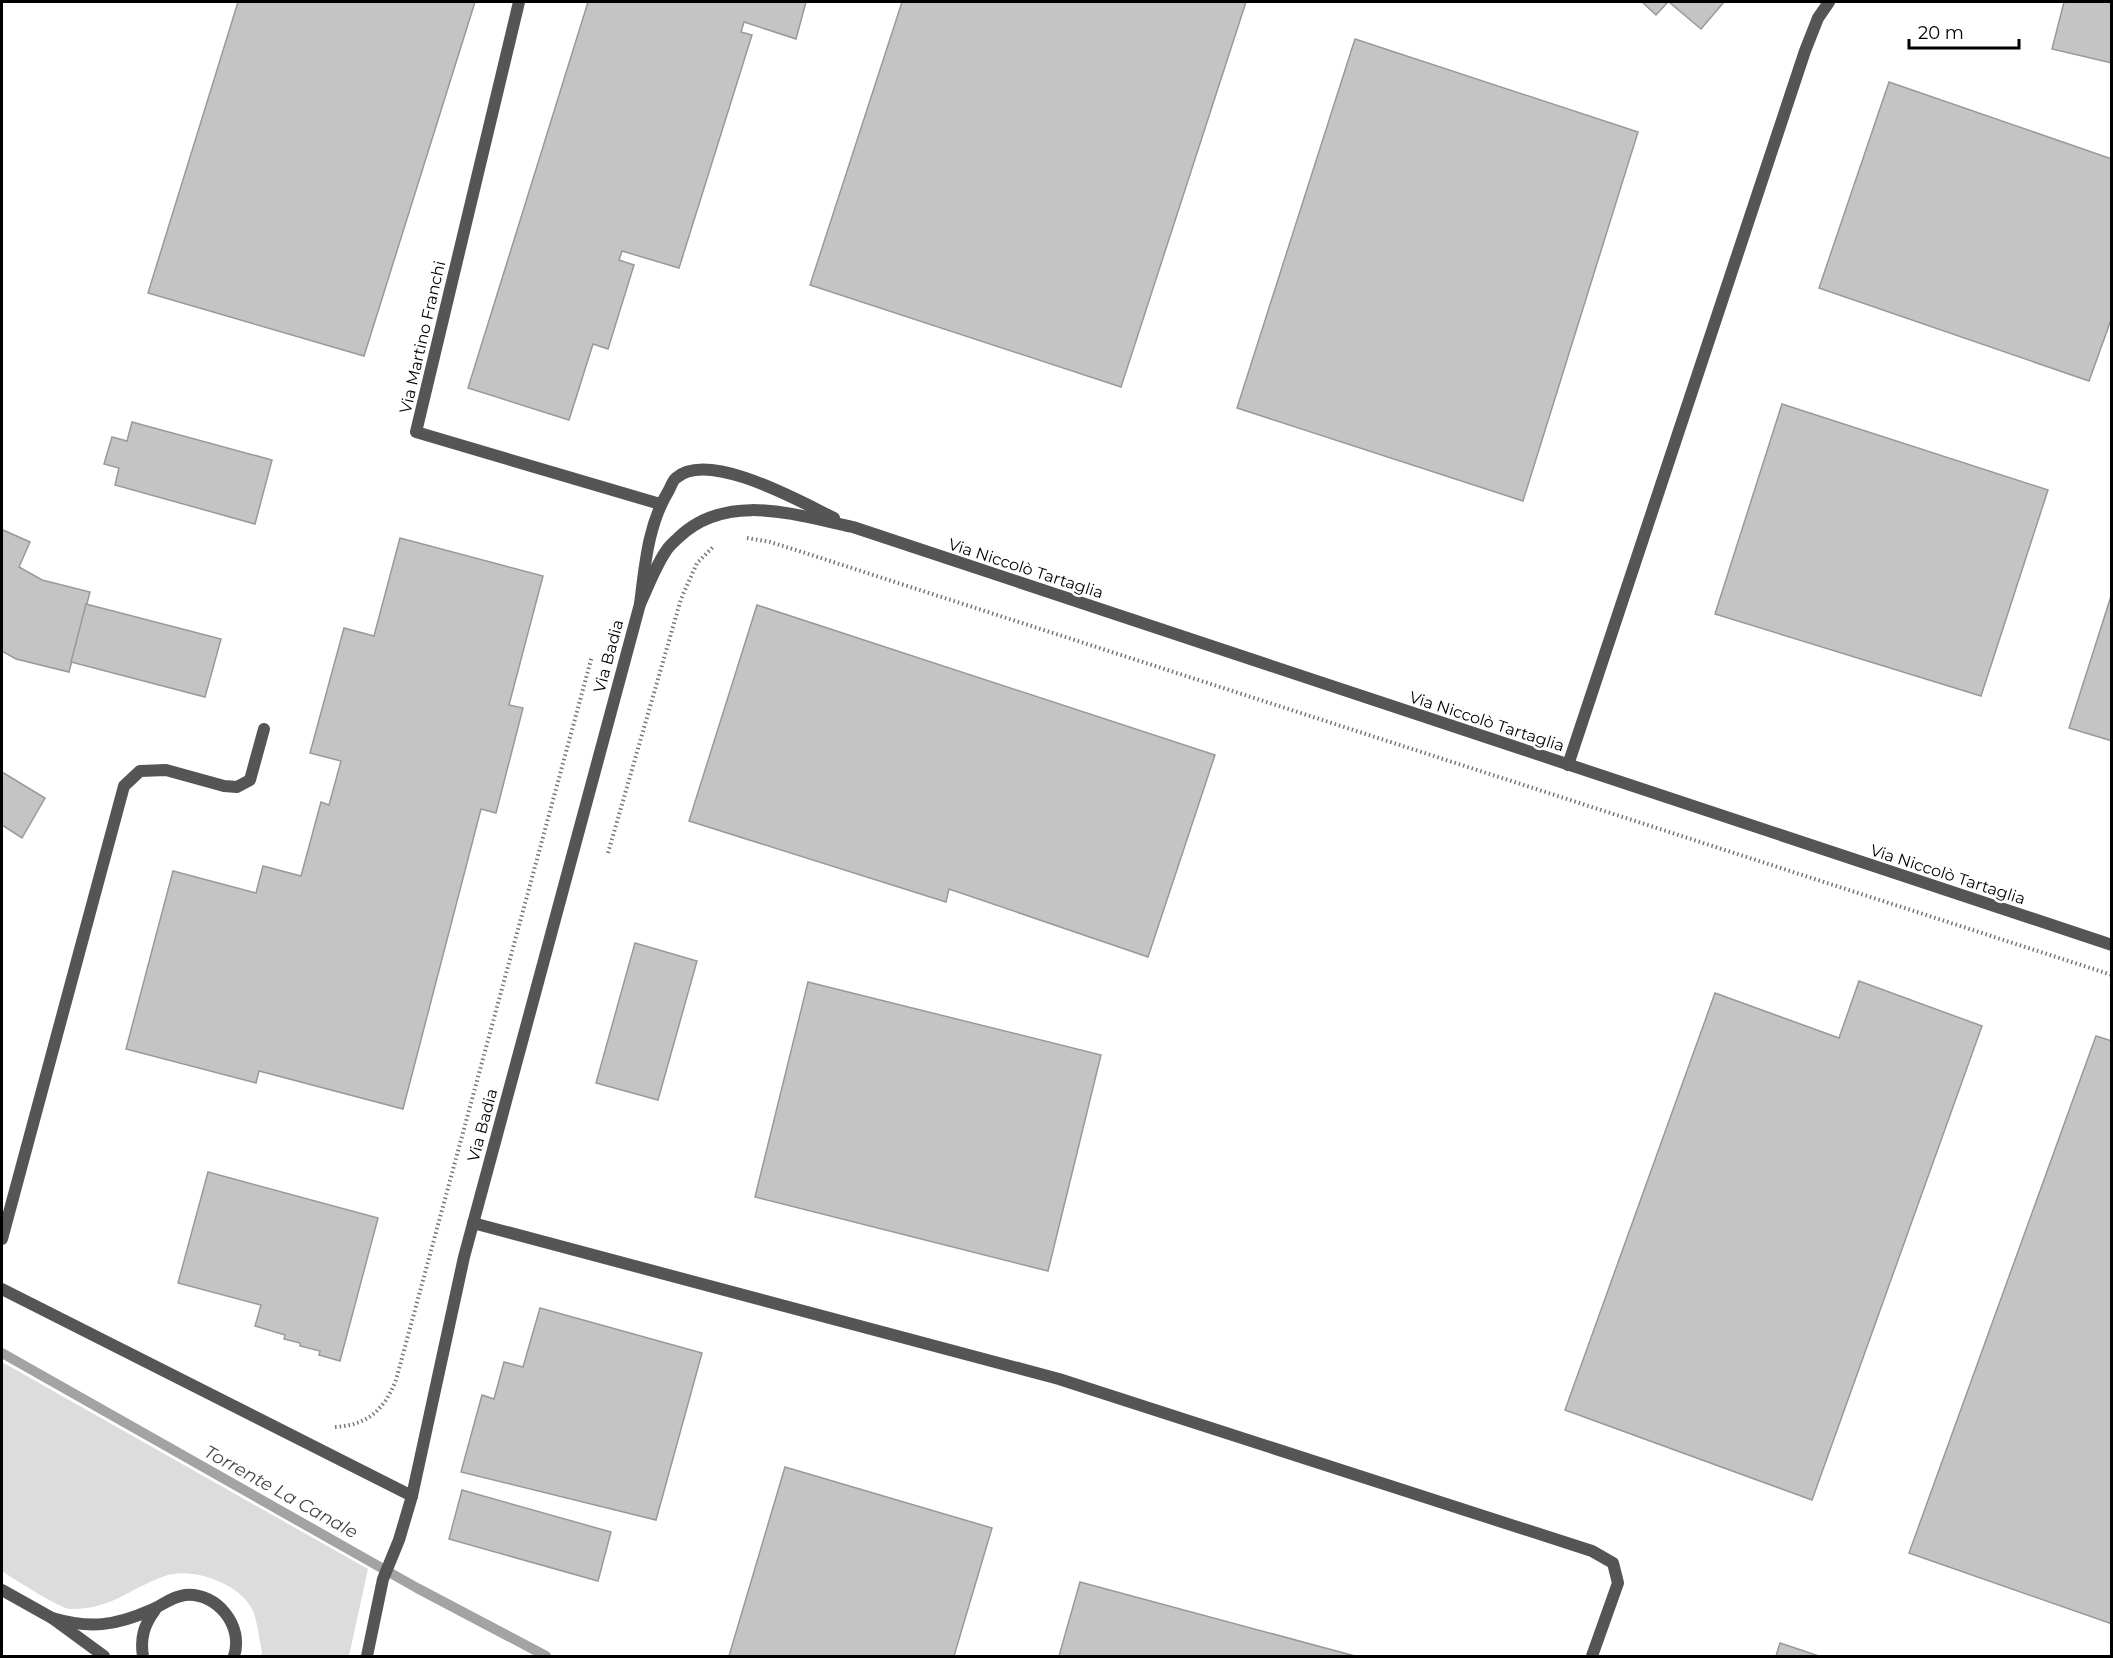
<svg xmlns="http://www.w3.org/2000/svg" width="2113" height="1658" font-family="Montserrat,sans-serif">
<rect width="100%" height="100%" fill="#fff"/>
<path fill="#dcdcdc" d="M 2,1362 L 368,1569 L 349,1656 L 261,1656 L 262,1652 C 259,1639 258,1624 253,1611 C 242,1584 191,1566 165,1576 C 130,1588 111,1610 70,1609 C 59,1608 14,1579 2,1571 Z"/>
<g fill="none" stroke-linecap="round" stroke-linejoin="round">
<path stroke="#a3a3a3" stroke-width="10" d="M 2,1353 L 417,1588 L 546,1656"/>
</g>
<g fill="#c4c4c4" stroke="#999" stroke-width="1.5">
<path d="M 238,2 L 475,2 L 364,356 L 148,293 Z"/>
<path d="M 588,2 L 806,2 L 796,39 L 744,22 L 741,32 L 752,35 L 679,268 L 622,251 L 619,260 L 634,265 L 608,349 L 593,344 L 569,420 L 468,388 Z"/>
<path d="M 902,2 L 1246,2 L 1121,387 L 810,285 Z"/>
<path d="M 1642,2 L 1668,2 L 1656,15 Z"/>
<path d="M 1669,2 L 1724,2 L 1701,29 Z"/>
<path d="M 2064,2 L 2112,2 L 2112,63 L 2052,49 Z"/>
<path d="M 1355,39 L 1638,132 L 1523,501 L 1237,408 Z"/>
<path d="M 1889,82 L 2112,159 L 2112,317 L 2089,381 L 1819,288 Z"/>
<path d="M 1782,404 L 2048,490 L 1981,696 L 1715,614 Z"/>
<path d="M 132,422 L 272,460 L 255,524 L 115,485 L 119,468 L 104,464 L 112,437 L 127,441 Z"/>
<path d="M 3,530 L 30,542 L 19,567 L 42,580 L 90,592 L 69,672 L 16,659 L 2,651 L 2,533 Z"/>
<path d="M 400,538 L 543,576 L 509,705 L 523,708 L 496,813 L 481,809 L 403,1109 L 259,1071 L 256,1083 L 126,1049 L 173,871 L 256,893 L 263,866 L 301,876 L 321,802 L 329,805 L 341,761 L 310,753 L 344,628 L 374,636 Z"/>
<path d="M 2112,593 L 2112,741 L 2069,728 Z"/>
<path d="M 86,604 L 221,639 L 205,697 L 71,662 Z"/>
<path d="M 757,605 L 1215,755 L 1148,957 L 949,889 L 946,902 L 689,821 Z"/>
<path d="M 2,772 L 45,798 L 22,838 L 2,825 Z"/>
<path d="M 635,943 L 697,961 L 658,1100 L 596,1083 Z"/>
<path d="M 1859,981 L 1982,1026 L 1812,1500 L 1565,1410 L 1715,993 L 1839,1038 Z"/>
<path d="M 808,982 L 1101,1055 L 1048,1271 L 755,1197 Z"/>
<path d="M 2096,1036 L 2112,1041 L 2112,1624 L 1909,1553 Z"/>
<path d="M 208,1172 L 378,1218 L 340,1361 L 319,1355 L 320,1351 L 300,1346 L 300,1343 L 284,1339 L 285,1335 L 255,1326 L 261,1305 L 178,1283 Z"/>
<path d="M 540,1308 L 702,1353 L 656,1520 L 461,1472 L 482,1395 L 494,1399 L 504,1362 L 523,1367 Z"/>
<path d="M 785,1467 L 992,1528 L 954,1656 L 729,1656 Z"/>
<path d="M 462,1490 L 611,1532 L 598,1581 L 449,1539 Z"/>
<path d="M 1080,1582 L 1355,1656 L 1059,1656 Z"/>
<path d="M 1780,1643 L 1819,1656 L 1776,1656 Z"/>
</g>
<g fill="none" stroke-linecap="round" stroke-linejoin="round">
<g stroke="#777" stroke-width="4" stroke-dasharray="1.5 3" stroke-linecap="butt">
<path d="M 747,538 L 770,542 L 799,551 L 2112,975"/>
<path d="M 608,853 L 681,599 L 697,563 L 714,546"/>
<path d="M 335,1427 C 368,1425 384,1410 396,1380 L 592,656"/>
</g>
<path stroke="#555" stroke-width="12" d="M 473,1223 L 1059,1379 L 1592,1551 L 1613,1563 L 1618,1583 L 1592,1656"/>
<g stroke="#555" stroke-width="12">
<path d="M 519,2 L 416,432 L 660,504"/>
<path d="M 640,604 C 648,587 655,567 666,551 C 669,546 674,542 678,538 C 726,491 796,515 853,527 L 2112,945"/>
<path d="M 1568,765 L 1805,51 L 1818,18 L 1829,2"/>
<path d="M 2,1239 L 124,786 L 140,771 L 166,770 L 224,786 L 237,787 L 250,780 L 264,729"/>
<path d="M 2,1289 L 412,1496"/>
<path d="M 2,1590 L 52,1618 L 104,1656"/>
<path d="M 52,1618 C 90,1629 115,1626 151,1610 C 163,1605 171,1597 185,1595 C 217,1592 244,1626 234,1656"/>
<path d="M 143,1656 C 140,1638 144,1625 155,1610"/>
<path d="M 367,1656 L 383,1579 L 399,1540 L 412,1496 L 464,1257 L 640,604 C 645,565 648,524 669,490 C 671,486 673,480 676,478 C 708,449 801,502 834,518"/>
</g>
</g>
<g text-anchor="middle" stroke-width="5" stroke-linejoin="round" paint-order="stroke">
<g font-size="16" fill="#000" stroke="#fff">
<text transform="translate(422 337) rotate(-77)" y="6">Via Martino Franchi</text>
<text transform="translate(1026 568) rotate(18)" y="6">Via Niccolò Tartaglia</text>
<text transform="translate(608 656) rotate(-75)" y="6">Via Badia</text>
<text transform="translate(1487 721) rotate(18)" y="6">Via Niccolò Tartaglia</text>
<text transform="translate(1948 874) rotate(18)" y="6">Via Niccolò Tartaglia</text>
<text transform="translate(482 1125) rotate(-75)" y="6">Via Badia</text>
</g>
<g font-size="18" font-style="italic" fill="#444" stroke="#fff">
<text transform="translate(281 1492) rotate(29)" y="6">Torrente La Canale</text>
</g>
</g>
<rect width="2113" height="1658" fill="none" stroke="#000000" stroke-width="6"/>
<path d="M1909 39v9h110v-9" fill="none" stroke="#000000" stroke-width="3"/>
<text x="1918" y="39" font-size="18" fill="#000000" stroke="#ffffff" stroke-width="4.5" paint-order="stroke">20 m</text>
</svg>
